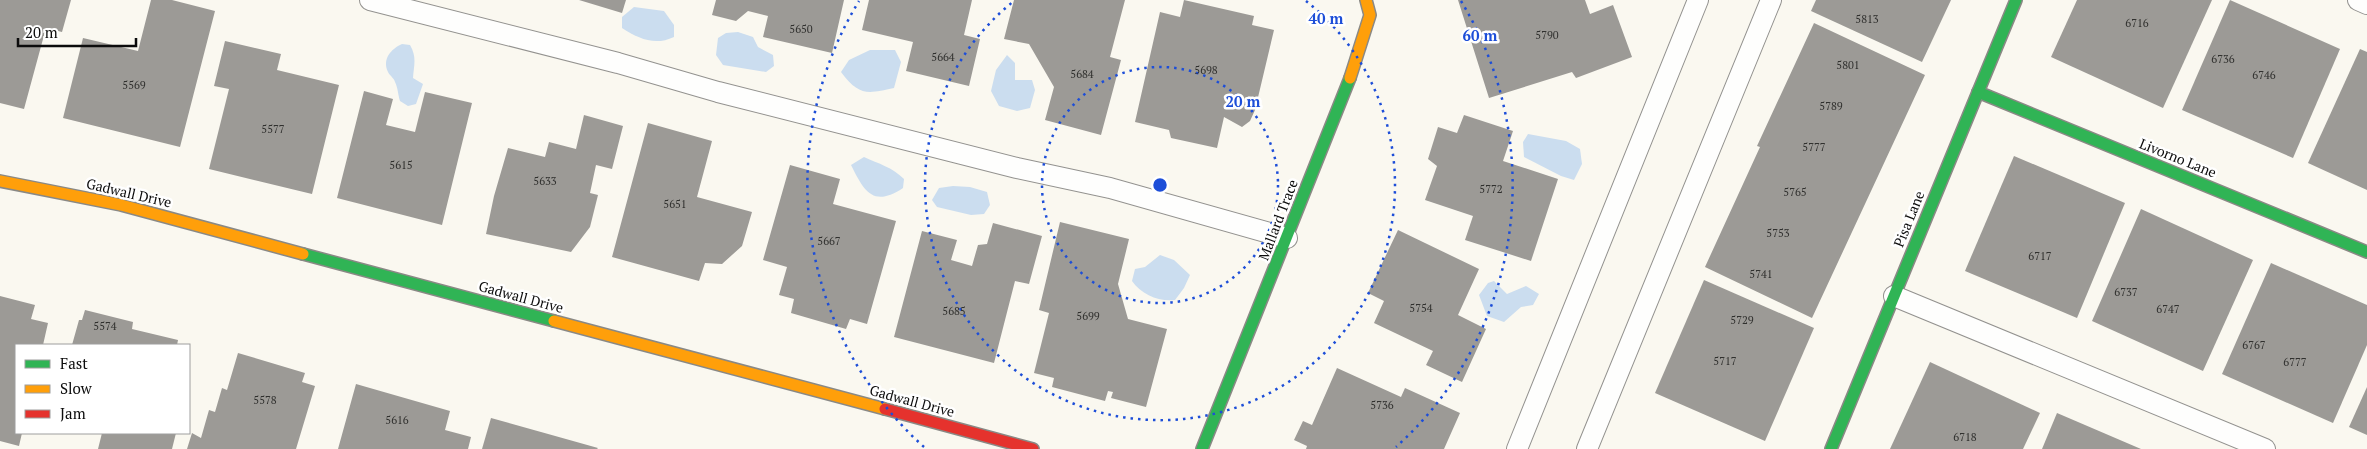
<svg xmlns="http://www.w3.org/2000/svg" width="2367" height="449" font-family="'PT Serif',serif">
<rect width="100%" height="100%" fill="#faf8f0"/>
<g fill="#cbddef">
<path d="M 634,7 L 664,11 L 674,25 L 674,37 C 655,46 639,39 622,28 L 622,17 Z"/>
<path d="M 738,32 L 753,37 L 758,47 L 773,55 L 774,66 L 766,72 L 723,65 L 716,55 L 718,38 L 726,33 Z"/>
<path d="M 402,44 L 410,45 C 417,57 414,65 413,78 L 423,84 L 416,104 L 408,106 L 400,101 C 398,95 398,88 395,82 C 394,78 390,76 388,72 C 382,59 391,49 402,44 Z"/>
<path d="M 870,50 L 895,50 L 901,62 L 894,88 C 867,94 859,96 841,72 L 849,60 Z"/>
<path d="M 1007,55 L 1015,63 L 1015,80 L 1032,80 L 1035,90 L 1030,108 L 1017,111 L 999,106 L 991,91 L 996,70 Z"/>
<path d="M 1528,134 L 1566,141 L 1580,149 L 1582,164 L 1574,180 L 1561,176 L 1524,157 L 1523,142 Z"/>
<path d="M 864,157 C 879,164 892,167 904,179 L 903,188 C 873,208 864,191 851,165 Z"/>
<path d="M 953,186 L 970,187 L 987,192 L 990,205 L 984,214 L 971,215 L 937,207 L 932,200 L 939,188 Z"/>
<path d="M 1160,255 L 1174,260 L 1190,275 L 1184,288 L 1175,300 C 1159,302 1142,295 1132,281 L 1135,269 L 1145,267 Z"/>
<path d="M 1494,281 L 1507,294 L 1526,286 L 1539,294 L 1533,305 L 1521,307 L 1504,322 L 1487,316 L 1479,295 L 1488,283 Z"/>
</g>
<g fill="#9c9a96">
<path d="M 0,0 L 71,0 L 62,32 L 46,28 L 24,109 L 0,103 Z"/>
<path d="M 151,0 L 172,0 L 215,11 L 180,147 L 63,118 L 83,38 L 138,51 Z"/>
<path d="M 579,0 L 626,0 L 622,13 Z"/>
<path d="M 716,0 L 844,0 L 832,53 L 763,37 L 768,16 L 748,11 L 736,21 L 712,15 Z"/>
<path d="M 869,0 L 972,0 L 964,35 L 980,39 L 969,86 L 906,71 L 913,42 L 862,30 Z"/>
<path d="M 1014,0 L 1125,0 L 1110,57 L 1121,60 L 1101,135 L 1045,120 L 1054,87 L 1029,44 L 1004,39 Z"/>
<path d="M 1184,0 L 1254,16 L 1252,25 L 1274,30 L 1255,110 L 1250,121 L 1242,127 L 1224,117 L 1217,148 L 1171,138 L 1169,130 L 1135,122 L 1160,12 L 1180,17 Z"/>
<path d="M 1458,0 L 1585,0 L 1590,14 L 1613,5 L 1632,57 L 1576,78 L 1572,72 L 1489,98 Z"/>
<path d="M 1816,0 L 1951,0 L 1922,62 L 1811,11 Z"/>
<path d="M 2077,0 L 2212,0 L 2163,108 L 2051,57 Z"/>
<path d="M 2230,0 L 2340,49 L 2293,158 L 2182,110 Z"/>
<path d="M 1814,23 L 1925,75 L 1812,318 L 1705,267 L 1760,147 L 1757,146 Z"/>
<path d="M 225,41 L 281,54 L 277,70 L 339,85 L 312,194 L 209,169 L 229,89 L 214,86 Z"/>
<path d="M 2360,49 L 2367,52 L 2367,190 L 2308,163 Z"/>
<path d="M 364,91 L 393,99 L 386,125 L 415,132 L 425,92 L 472,103 L 442,225 L 337,198 Z"/>
<path d="M 584,115 L 623,126 L 612,169 L 596,165 L 590,193 L 598,195 L 590,227 L 571,252 L 486,234 L 494,196 L 508,148 L 545,157 L 549,142 L 576,149 Z"/>
<path d="M 1464,115 L 1513,131 L 1503,161 L 1558,179 L 1531,261 L 1465,240 L 1473,216 L 1425,200 L 1437,166 L 1428,159 L 1438,127 L 1457,133 Z"/>
<path d="M 648,123 L 712,141 L 697,197 L 752,212 L 742,246 L 722,264 L 705,263 L 699,281 L 612,257 Z"/>
<path d="M 2014,156 L 2125,203 L 2077,318 L 1965,271 Z"/>
<path d="M 790,165 L 840,179 L 833,204 L 896,221 L 867,324 L 850,319 L 846,329 L 791,313 L 794,299 L 779,295 L 787,267 L 763,260 Z"/>
<path d="M 2141,209 L 2253,260 L 2203,371 L 2092,321 Z"/>
<path d="M 1060,222 L 1129,239 L 1118,284 L 1128,319 L 1167,329 L 1146,407 L 1111,398 L 1113,392 L 1108,391 L 1105,401 L 1052,387 L 1054,378 L 1034,373 L 1049,313 L 1039,310 Z"/>
<path d="M 993,223 L 1042,236 L 1029,284 L 1015,281 L 994,363 L 894,337 L 922,231 L 957,240 L 951,260 L 972,266 L 978,245 L 987,244 Z"/>
<path d="M 1398,230 L 1479,269 L 1458,315 L 1486,329 L 1462,382 L 1426,365 L 1433,351 L 1374,323 L 1384,301 L 1368,293 Z"/>
<path d="M 2271,263 L 2367,305 L 2367,345 L 2333,423 L 2222,374 Z"/>
<path d="M 1704,280 L 1814,328 L 1765,441 L 1655,393 Z"/>
<path d="M 0,296 L 35,305 L 31,319 L 48,323 L 43,345 L 16,345 L 16,433 L 22,433 L 19,446 L 0,441 Z"/>
<path d="M 85,310 L 133,322 L 132,329 L 178,340 L 177,345 L 72,345 L 79,320 L 82,320 Z"/>
<path d="M 238,353 L 305,373 L 302,382 L 315,386 L 296,449 L 187,449 L 192,433 L 201,438 L 209,410 L 215,412 L 222,388 L 227,390 Z"/>
<path d="M 1930,362 L 2040,413 L 2023,449 L 1890,449 Z"/>
<path d="M 1337,368 L 1401,397 L 1405,388 L 1460,413 L 1444,449 L 1306,449 L 1307,446 L 1294,440 L 1303,421 L 1312,425 Z"/>
<path d="M 356,384 L 450,411 L 445,430 L 471,437 L 468,449 L 338,449 Z"/>
<path d="M 2367,387 L 2367,435 L 2349,427 Z"/>
<path d="M 2057,413 L 2141,449 L 2042,449 Z"/>
<path d="M 491,418 L 598,448 L 597,449 L 482,449 Z"/>
<path d="M 102,433 L 176,433 L 172,449 L 98,449 Z"/>
</g>
<g fill="none" stroke-linecap="round" stroke-linejoin="round">
<defs>
<g id="lane">
<path d="M 370,0 L 618,63 L 718,92 L 1017,168 L 1110,188 L 1287,238"/>
<path d="M 2358,0 L 2367,4"/>
<path d="M 1894,296 L 2265,449"/>
<path d="M 1517,449 L 1698,0"/>
<path d="M 1587,449 L 1771,0"/>
</g>
<g id="fast">
<path d="M 1978,92 L 2367,252"/>
<path d="M 303,254 L 554,321"/>
<path d="M 1202,449 L 1350,78"/>
<path d="M 1831,449 L 2016,0"/>
</g>
<g id="slow">
<path d="M 1350,78 L 1370,15 L 1366,0"/>
<path d="M 0,181 L 121,205 L 303,254"/>
<path d="M 554,321 L 885,409"/>
</g>
<path id="jam" d="M 885,409 L 1033,449"/>
</defs>
<use href="#lane" stroke="#93928f" stroke-width="22"/>
<use href="#fast" stroke="#8a8985" stroke-width="14"/>
<use href="#slow" stroke="#8a8985" stroke-width="14"/>
<use href="#jam" stroke="#8a8985" stroke-width="14"/>
<use href="#lane" stroke="#fefefd" stroke-width="20"/>
<use href="#fast" stroke="#30b455" stroke-width="11"/>
<use href="#slow" stroke="#ff9f0a" stroke-width="11"/>
<use href="#jam" stroke="#e5322d" stroke-width="11"/>
</g>
<g fill="none" stroke="#1d4ed8" stroke-width="2.5" stroke-dasharray="2.5 5">
<circle cx="1160" cy="185" r="118"/>
<path d="M1306 1A235 235 0 1 1 1014 1"/>
<path d="M924 447A353 353 0 0 1 859 1M1461 1A353 353 0 0 1 1396 447"/>
</g>
<g text-anchor="middle" stroke-width="5" stroke-linejoin="round" paint-order="stroke">
<g font-size="11" fill="#30302e">
<text x="1867" y="23">5813</text>
<text x="2137" y="27">6716</text>
<text x="801" y="33">5650</text>
<text x="1547" y="39">5790</text>
<text x="943" y="61">5664</text>
<text x="2223" y="63">6736</text>
<text x="1848" y="69">5801</text>
<text x="1206" y="74">5698</text>
<text x="1082" y="78">5684</text>
<text x="2264" y="79">6746</text>
<text x="134" y="89">5569</text>
<text x="1831" y="110">5789</text>
<text x="273" y="133">5577</text>
<text x="1814" y="151">5777</text>
<text x="401" y="169">5615</text>
<text x="545" y="185">5633</text>
<text x="1491" y="193">5772</text>
<text x="1795" y="196">5765</text>
<text x="675" y="208">5651</text>
<text x="1778" y="237">5753</text>
<text x="829" y="245">5667</text>
<text x="2040" y="260">6717</text>
<text x="1761" y="278">5741</text>
<text x="2126" y="296">6737</text>
<text x="1421" y="312">5754</text>
<text x="2168" y="313">6747</text>
<text x="954" y="315">5685</text>
<text x="1088" y="320">5699</text>
<text x="1742" y="324">5729</text>
<text x="105" y="330">5574</text>
<text x="2254" y="349">6767</text>
<text x="1725" y="365">5717</text>
<text x="2295" y="366">6777</text>
<text x="265" y="404">5578</text>
<text x="1382" y="409">5736</text>
<text x="397" y="424">5616</text>
<text x="1965" y="441">6718</text>
</g>
<g font-size="14" fill="#0c0c0c" stroke="#fff">
<text transform="translate(2178 158) rotate(22)" y="5">Livorno Lane</text>
<text transform="translate(129 193) rotate(13)" y="5">Gadwall Drive</text>
<text transform="translate(1909 219) rotate(-68)" y="5">Pisa Lane</text>
<text transform="translate(1278 220) rotate(-69)" y="5">Mallard Trace</text>
<text transform="translate(521 297) rotate(15)" y="5">Gadwall Drive</text>
<text transform="translate(912 401) rotate(15)" y="5">Gadwall Drive</text>
</g>
</g>
<circle cx="1160" cy="185" r="8" fill="#1d4ed8" stroke="#fff" stroke-width="2.5"/>
<g font-size="15" text-anchor="middle" font-weight="bold" fill="#1d4ed8" stroke="#fff" stroke-width="5" stroke-linejoin="round" paint-order="stroke">
<text x="1326" y="24">40 m</text>
<text x="1480" y="41">60 m</text>
<text x="1243" y="107">20 m</text>
</g>
<rect x="15" y="344" width="175" height="90" fill="#ffffff" stroke="#9e9e9e"/>
<rect x="25" y="360" width="25" height="8" fill="#30b455" stroke="#9e9e9e"/>
<text x="60" y="369" font-size="15" fill="#0c0c0c">Fast</text>
<rect x="25" y="385" width="25" height="8" fill="#ff9f0a" stroke="#9e9e9e"/>
<text x="60" y="394" font-size="15" fill="#0c0c0c">Slow</text>
<rect x="25" y="410" width="25" height="8" fill="#e5322d" stroke="#9e9e9e"/>
<text x="60" y="419" font-size="15" fill="#0c0c0c">Jam</text>
<path d="M18 38v8h118v-8" fill="none" stroke="#0c0c0c" stroke-width="2.5"/>
<text x="25" y="38" font-size="15" fill="#0c0c0c" stroke="#ffffff" stroke-width="4" paint-order="stroke">20 m</text>
</svg>
